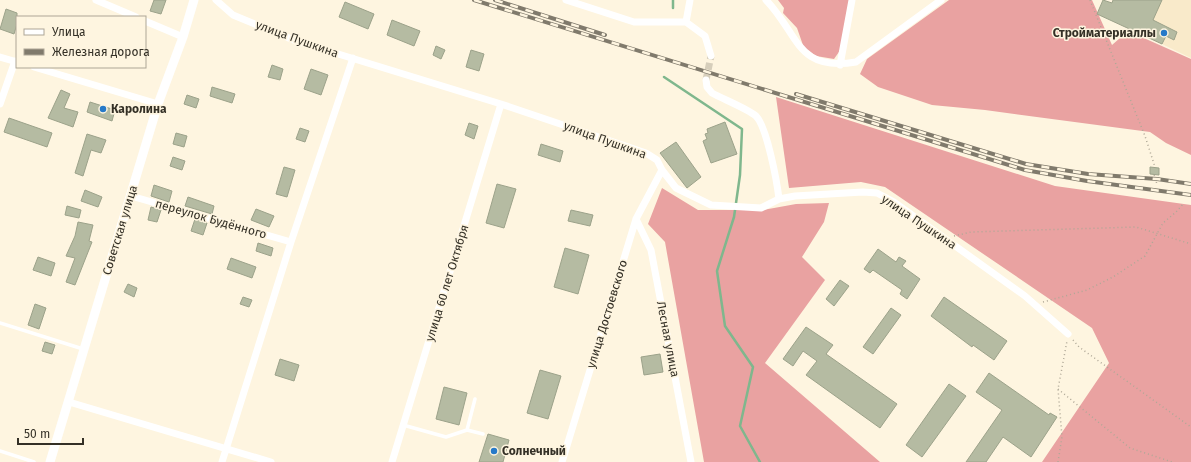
<svg xmlns="http://www.w3.org/2000/svg" width="1191" height="462" viewBox="0 0 1191 462" font-family="'Fira Sans',sans-serif">
  <rect width="100%" height="100%" fill="#fef5e0"/>
  <path fill="#f9eaca" d="M1122,0h69v58l-79,-38z"/>
  <path fill="#e9a2a1" d="M778,0h72l-9,49 -7,10 -18,-3 -12,-8 -7,-20 -14,-15 1,-5z
    M949,0h143l20,45 16,-14 63,28v96l-25,-12 -16,-11 -165,-22 -53,-5 -54,-18 -18,-13 7,-15z
    M776,97l279,89 136,19v257h-149l67,-99 -17,-35 -207,-141 -24,-5 -72,6z
    M662,188l36,22h65l33,-6 33,-1 -5,19 -22,35 23,23 -60,83 115,99h-176l-39,-220 -17,-18z"/>
  <g fill="none" stroke-linecap="round" stroke-linejoin="round">
    <path stroke="#7fb78d" stroke-width="2.5" d="M673,0v8
      M664,77l78,52 -2,46 -6,42 -17,54 8,55 28,41 -13,59 20,36"/>
  </g>
  <path fill="#b5bba2" stroke="#9ca28a" d="M154,0h12l-5,14 -11,-3z
    M1103,0l9,3 1,-3h49l-9,20 24,12 -3,8 -8,-4 -4,8 -65,-30z
    M345,2l29,12 -6,15 -29,-12z
    M6,9l11,4v11l-3,10 -14,-5z
    M392,20l28,11 -6,15 -27,-11z
    M436,46l9,4 -4,9 -8,-4z
    M471,50l13,4 -5,17 -13,-4z
    M272,65l11,4 -3,11 -12,-3z
    M311,69l17,6 -7,20 -17,-6z
    M212,87l23,7 -3,9 -22,-7z
    M61,90l9,4 -6,14 14,4 -5,15 -25,-9z
    M187,95l12,4 -3,9 -12,-4z
    M90,102l25,8 -3,11 -25,-9z
    M9,118l43,15 -5,14 -43,-15z
    M725,122l12,32 -26,9 -8,-22 4,-2 -2,-5 3,-1 -1,-4z
    M469,123l9,3 -4,13 -9,-4z
    M300,128l9,3 -4,11 -9,-3z
    M176,133l11,3 -3,11 -11,-3z
    M87,134l19,6 -5,13 -10,-3 -8,26 -8,-3z
    M676,142l25,35 -14,11 -27,-35z
    M541,144l22,7 -3,11 -22,-7z
    M173,157l12,4 -3,9 -12,-4z
    M284,167l11,3 -8,27 -11,-3z
    M1150,167l9,1v7l-9,-1z
    M497,184l19,5 -12,39 -18,-5z
    M154,185l18,6 -3,11 -18,-6z
    M85,190l17,7 -4,10 -17,-6z
    M188,197l26,9 -2,8 -27,-8z
    M67,206l14,4 -2,8 -14,-3z
    M151,207l10,3 -4,12 -9,-2z
    M256,209l18,7 -5,11 -18,-7z
    M571,210l22,5 -3,11 -22,-5z
    M195,219l12,4 -4,12 -12,-4z
    M78,222l15,3 -4,16 3,1 -17,43 -9,-3 9,-24 -9,-2 9,-20z
    M258,243l15,5 -2,8 -15,-5z
    M565,248l24,7 -11,39 -24,-7z
    M878,249l18,13 3,-5 7,4 -4,5 18,13 -13,20 -7,-5 2,-4 -29,-20 -3,3 -6,-4z
    M38,257l17,6 -4,13 -18,-6z
    M231,258l25,9 -4,11 -25,-9z
    M840,280l9,6 -15,20 -8,-7z
    M128,284l9,4 -3,9 -10,-5z
    M243,297l9,3 -3,7 -9,-3z
    M944,297l63,44 -13,19 -21,-15 -1,2 -41,-31z
    M35,304l11,4 -7,21 -11,-4z
    M891,308l10,7 -28,39 -10,-7z
    M806,327l27,18 -7,9 71,50 -17,24 -74,-53 11,-14 -14,-10 -10,15 -10,-7z
    M45,342l10,3 -3,9 -10,-3z
    M660,354l3,18 -19,3 -3,-18z
    M280,359l19,6 -5,16 -19,-6z
    M540,370l21,6 -13,43 -21,-6z
    M989,373l60,42 1,-2 7,4 -26,40 -28,-20 -17,25h-20l36,-52 -26,-18z
    M949,384l17,12 -44,61 -16,-12z
    M444,387l23,6 -8,32 -23,-6z
    M488,434l21,6 -6,22h-24z"/>
  <g fill="none" stroke-linecap="round" stroke-linejoin="round">
    <path stroke="#d6cebb" stroke-width="7" stroke-dasharray="7 3.5" stroke-linecap="butt" d="M706,80l5,-24"/>
    <path stroke="#afa897" stroke-width="1.5" stroke-dasharray="1 3" stroke-linecap="butt" d="M1090,0l55,136 10,31
      M1154,175l3,4 -1,6
      M954,236l17,-4 165,-5 55,17
      M1043,302l44,-12 26,-13 32,-21 18,-33 13,-11 7,-8
      M1073,340l6,7 112,80
      M1058,389l72,59 42,14
      M1058,462l4,-25 -4,-48 9,-48"/>
    <path stroke="#fff" stroke-width="3.5" d="M0,323l83,26
      M403,425l43,12 21,-7 8,-31
      M467,430l16,4
      M0,451l34,11"/>
    <path stroke="#fff" stroke-width="7" d="M96,0l40,17
      M216,0l17,15 63,26 205,63 145,49 11,7 5,10 14,18 35,17 50,3 18,-9 16,-3 68,-4 14,1 17,9 131,94 43,38
      M566,0l68,22h52l19,14 6,20
      M766,0c33,34 30,72 90,62l85,-62
      M145,21l38,16
      M686,22l4,-22
      M0,57l17,5
      M840,65l12,-65
      M34,67l124,37
      M706,80l1,7 5,6c11,6 36,16 44,23 11,11 21,66 23,83
      M0,104l15,-43
      M131,196l160,46
      M636,219l15,31 40,212
      M69,402l202,60
      M222,462l69,-220 62,-184
      M392,462l109,-358
      M562,462l74,-243 26,-49"/>
    <path stroke="#fff" stroke-width="9" d="M50,462l108,-358 25,-67 11,-37"/>
    <g stroke="#807a6c" stroke-width="4">
      <path id="rail" d="M474,0l551,170 62,11 104,14
        M495,0l110,35
        M796,94l230,70 62,10 69,5 34,5"/>
    </g>
    <use href="#rail" stroke="#fef5e0" stroke-width="2.5" stroke-dasharray="8" stroke-linecap="butt"/>
  </g>
  <g fill="#2679c8" stroke="#fef5e0" stroke-width="1.5">
    <circle cx="1164" cy="33" r="4"/>
    <circle cx="103" cy="109" r="4"/>
    <circle cx="494" cy="451" r="4"/>
  </g>
  <g text-anchor="middle" dominant-baseline="central" stroke-width="3" stroke-linejoin="round" paint-order="stroke">
    <g font-size="12" font-weight="bold" fill="#343026" stroke="#fef5e0" text-anchor="start">
      <text x="1156" y="33" text-anchor="end">Стройматериаллы</text>
      <text x="111" y="109">Каролина</text>
      <text x="502" y="451">Солнечный</text>
    </g>
    <g font-size="12" fill="#343026" stroke="#fef5e0">
      <text transform="translate(297 39) rotate(20)">улица Пушкина</text>
      <text transform="translate(605 140) rotate(20)">улица Пушкина</text>
      <text transform="translate(211 219) rotate(16)">переулок Будённого</text>
      <text transform="translate(919 222) rotate(34)">улица Пушкина</text>
      <text transform="translate(120 230) rotate(-73)">Советская улица</text>
      <text transform="translate(447 283) rotate(-73)">улица 60 лет Октября</text>
      <text transform="translate(607 314) rotate(-73)">улица Достоевского</text>
      <text transform="translate(668 339) rotate(79)">Лесная улица</text>
    </g>
  </g>
  <rect x="16" y="16" width="130" height="52" fill="#fef5e0" stroke="#ada696"/>
  <rect x="24" y="29" width="20" height="6" fill="#ffffff" stroke="#ada696"/>
  <text x="52" y="36" font-size="12" fill="#343026">Улица</text>
  <rect x="24" y="49" width="20" height="6" fill="#807a6c" stroke="#ada696"/>
  <text x="52" y="56" font-size="12" fill="#343026">Железная дорога</text>
  <path d="M18 438v6h65v-6" fill="none" stroke="#343026" stroke-width="2"/>
  <text x="24" y="438" font-size="12" fill="#343026" stroke="#fef5e0" stroke-width="3" paint-order="stroke">50 m</text>
</svg>
